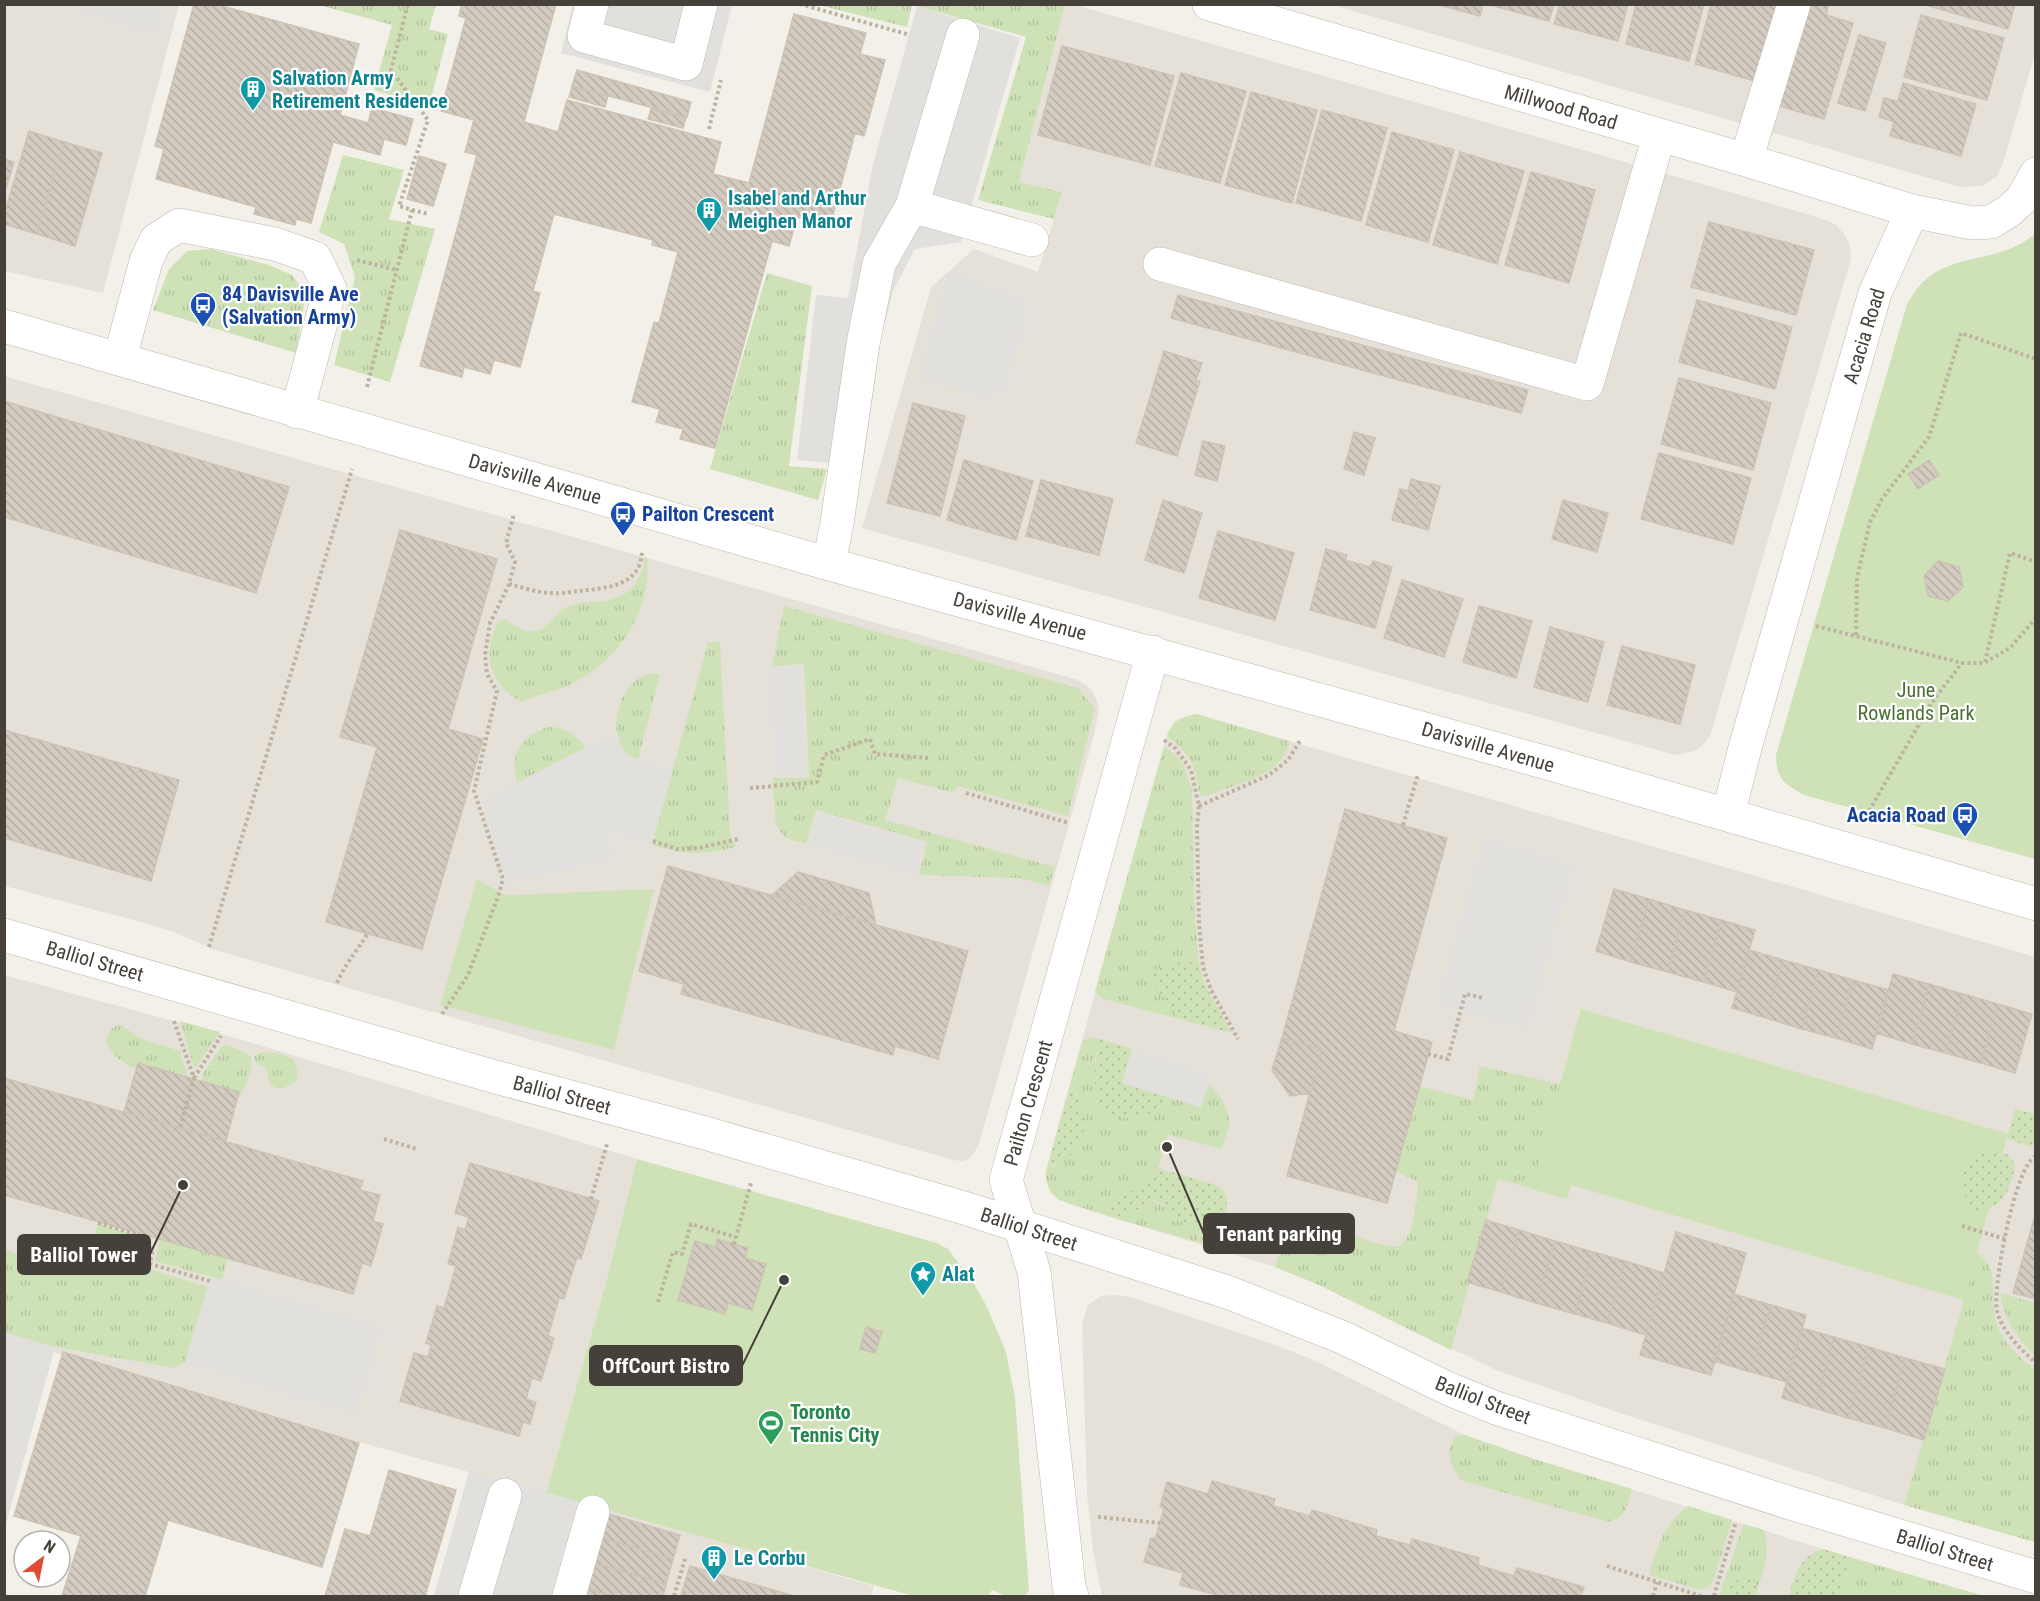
<svg xmlns="http://www.w3.org/2000/svg" width="2040" height="1601" viewBox="0 0 2040 1601" font-family="'Roboto Condensed',sans-serif">
  <defs>
    <pattern id="grass-tufts" width="24" height="20" patternUnits="userSpaceOnUse" patternTransform="scale(1.5)"><rect width="24" height="20" fill="#cfe2b7"/><path d="M3 7l-1-3M5 7V3M7 7l1-3M15 17l-1-3M17 17v-4M19 17l1-3" fill="none" stroke="#b3c39e"/></pattern>
    <pattern id="garden-dots" width="8" height="8" patternUnits="userSpaceOnUse" patternTransform="scale(1.5)"><rect width="8" height="8" fill="#cfe2b7"/><path d="M2 2h.1M6 6h.1" fill="none" stroke="#b3c39e" stroke-width="1.8" stroke-linecap="round"/></pattern>
    <pattern id="building-back-hatch" width="6" height="6" patternUnits="userSpaceOnUse" patternTransform="scale(1.5)"><rect width="6" height="6" fill="#d3cbc0"/><path d="M-1 5l2 2M0 0l6 6M5-1l2 2" fill="none" stroke="#b6afa6"/></pattern>
  </defs>
  <rect width="100%" height="100%" fill="#f3f0e9"/>
  <path fill="#e6e1d8" fill-rule="evenodd" d="M5,5h174l-76,288 -98,-22z
    M1065,5h10l745,213 15,6 9,10 6,11 1,14 -141,477 -7,9 -8,6 -20,4 -813,-227 69,-241 43,-38 64,23 24,-80 -43,-10z
    M1333,5h702v49l-32,109 -6,13 -15,10 -22,1z
    M4,376l1074,304 14,10 5,10 2,10 -5,25 -111,395 -5,17 -8,11 -7,3 -10,-1 -741,-211 -38,-17 -33,-10 -136,-36z
    M1196,714l839,243v585l-131,-37 -290,-94 -118,-41 -177,-85 -44,-18 -207,-63 -17,-10 -6,-21 122,-437 7,-14 10,-5zM1581,1009l427,125 -31,119 -122,15 -284,-83 -40,3z
    M4,975l225,61 408,123 -32,127 -59,207 -173,-47 -368,-108z
    M1112,1295l15,1 137,45 45,17 156,77 69,24 289,90 161,47h-882l-9,-46 -6,-57 -5,-170 6,-18 13,-9z
    M577,1501l297,85 -3,10h-320z"/>
  <path fill="url(#grass-tufts)" d="M319,5h117l-7,24 19,5 -19,72 -55,-16 18,-65z
    M818,5h94l-5,22z
    M913,5h152l-46,177 43,10 -8,27 -76,-19 48,-163z
    M343,155l61,15 -15,49 46,10 -45,153 -56,-17 21,-88 -11,-33 -25,-12z
    M210,249l59,16 23,10 14,19 -10,59 -143,-43 16,-41 18,-18z
    M767,273l45,13 -23,180 38,3 -9,31 -108,-31z
    M645,557l2,1c5,55 -29,103 -77,127 -15,7 -33,9 -48,17 -33,-17 -41,-49 -23,-81l6,-2c8,4 15,12 24,12 17,2 23,-14 34,-22 13,-8 27,-6 41,-8 27,-5 37,-19 41,-44z
    M784,606l294,82 17,21 -27,107 -111,-30 -3,7 -56,-15 -13,42 170,47 -6,19 -29,-8 -101,-3 8,-33 -111,-32 -10,34 -21,-6 -9,-13 -4,-47h37l-5,-115 -32,4z
    M708,642h12l10,191 6,14c-32,8 -53,9 -84,-3z
    M651,673l9,2 -22,85c-32,-11 -25,-59 -4,-78 5,-4 11,-7 17,-9z
    M1196,714l93,27c-4,34 -50,42 -77,53l-6,2 -6,-1c-6,-30 -7,-39 -33,-59 5,-15 14,-19 29,-22z
    M548,727c18,0 28,7 38,21l-69,35c-8,-28 3,-47 31,-56z
    M1164,746l13,10 8,11 7,24 3,127 4,45 -17,-1 -19,34 11,11 5,12 -68,-18 -9,-3 -7,-7z
    M1581,1009l427,125 -35,116c33,21 13,43 24,75 7,20 23,32 38,45v172l-131,-37 60,-205 -393,-115 -4,14 -69,-20 -47,171 -132,-65 -44,-18 12,-37c48,-20 71,18 113,16 16,-14 16,-45 18,-64l-22,-11 23,-85 54,14 7,-34 80,18z
    M180,1021l40,11 -24,35h-2z
    M119,1024l23,15 38,12 9,30 -58,-14 -14,-9 -12,-16 7,-14z
    M1091,1037l9,2 -5,19v22l69,24 4,-7 33,10 7,-22c13,8 22,25 21,41 -1,7 -5,16 -7,23l-54,-14 -10,33h-4l-3,10 -16,13 -10,2 -16,18 3,6 -53,-17c-12,-10 -16,-21 -11,-35l7,1 22,-70 -7,-11 13,-45z
    M223,1045c6,0 23,7 28,12 1,15 -3,27 -12,40l-39,-12 3,-12z
    M261,1052c21,1 40,3 36,28 -11,7 -16,13 -27,4l-4,-16c-6,-2 -10,-4 -12,-11z
    M1152,1201c18,7 31,20 49,29l-4,12 -76,-22c11,-5 22,-17 31,-19z
    M98,1224l38,11 -4,14 16,5 -3,14 63,19 -23,75 -11,6 -119,-21 -50,-14 -1,-84 66,19 8,-26 14,4z
    M160,1239l68,19 -6,22 -67,-19z
    M2000,1293l35,10v54c-18,-19 -31,-38 -35,-64z
    M1465,1435l69,24 98,30c-4,15 -6,29 -24,33l-148,-42c-10,-16 -15,-26 -5,-43z
    M1688,1506l44,14 -18,59 -5,7 -8,4 -52,-15c7,-26 16,-53 39,-69z
    M1744,1524l20,6c6,23 1,36 -6,58l-7,-10 -19,5 -6,13h-6l3,-12z
    M1852,1558l132,38h-145z"/>
  <path fill="#cfe2b7" d="M2035,234v625l-231,-64c-20,-11 -28,-16 -28,-40l131,-451c5,-7 10,-17 17,-23 21,-19 48,-21 74,-28 13,-4 26,-10 37,-19z
    M477,879l28,16 149,-6 -40,161 -174,-45z
    M1581,1009l427,125 -43,166 -394,-115 -4,14 -36,-10z
    M637,1159l300,84 11,6 25,33 14,25 19,45 9,46 14,193 -5,5h-18l-14,-6 -4,6h-75l-367,-103 59,-207z"/>
  <path fill="url(#garden-dots)" d="M1182,962l17,1c5,26 20,47 33,70l-53,-14c-7,-19 -26,-27 -28,-44l4,-5 12,-5z
    M1100,1039l32,10 -10,34 46,14c-11,23 -59,31 -70,2 -6,-19 -3,-41 2,-60z
    M1070,1085c6,10 12,20 14,32 3,20 -14,51 -36,48z
    M2015,1109l20,5v31l-6,1 -22,-7z
    M1985,1148l10,5 12,1 8,10c-2,23 -14,47 -40,47 -21,-21 -15,-49 10,-63z
    M1154,1167l62,18c4,3 8,5 10,10 4,12 -6,41 -10,53l-19,-6 3,-12c-7,-4 -15,-6 -22,-10 -10,-5 -18,-26 -32,-17 -9,6 -14,12 -25,17l-9,-3 -3,-6c8,-25 35,-13 45,-44z
    M1823,1549l29,9 -13,38h-50c5,-20 12,-41 34,-47z
    M1745,1577l6,1 7,10 -2,8h-30l6,-13z"/>
  <path fill="#e2e0dd" d="M61,5h104l-10,30z
    M573,5h159l-22,87 -149,-39z
    M917,6l103,32 -59,204 -46,7 -22,42 -13,52 -17,123 -66,-6 19,-165 32,3 24,-130z
    M952,272l74,29v19l-22,75 -11,-1 -1,5 -73,-20 25,-96z
    M801,666l4,107 -30,1 -4,-107z
    M617,732l5,18 7,7 44,13 -21,74 -32,-11 -12,2 7,23 -108,25 -24,-83z
    M817,813l107,30 -9,32 -106,-30z
    M1483,839l90,25 -45,165 -91,-24z
    M1132,1049l79,25 -10,33 -79,-24z
    M211,1277l172,50 -27,88 -171,-53z
    M5,1333l50,14 -50,181 -1,-195z
    M469,1471l108,30 -26,95h-117z"/>
  <path fill="url(#building-back-hatch)" stroke="#cdc3b4" stroke-width="1.5" d="M194,4h21l144,40 -19,71 28,8 4,-15 41,11 -7,26 -22,-6 -4,16 -47,-13 -22,81 -15,-4 -1,6 -41,-11 2,-7 -100,-28 8,-30 -9,-3z
    M462,4h94l-32,118 34,10 9,-32 154,42 -8,32 36,9 45,-169 72,19 -6,21 25,6 -21,76 -9,-3 -25,93 -33,-9 -8,29 -17,-5 -57,207 -35,-9 3,-10 -27,-7 4,-13 -28,-7 22,-80 5,1 19,-71 -26,-7 1,-5 -99,-26 -21,77 7,2 -20,74 -26,-7 -4,14 -26,-7 -2,10 -42,-11 57,-211 -12,-3 9,-32 -33,-9 25,-93 -7,-2z
    M1436,4h47l-3,12z
    M1487,4h67l-5,17z
    M1560,4h68l-10,37 -64,-17z
    M1636,4h68l-15,57 -63,-17z
    M1711,4h68l-21,78 -63,-18z
    M1805,4h24l-3,11 27,8 -29,96 -52,-15z
    M1922,4h93l-7,25z
    M1921,15l83,23 -17,62 -83,-23z
    M1859,35l27,8 -21,68 -27,-8z
    M1062,46l112,30 -24,89 -112,-30z
    M577,70l114,32 -4,15 -115,-31z
    M1181,73l65,18 -26,92 -65,-17z
    M1903,83l73,21 -15,52 -71,-20 4,-14 -15,-5 5,-19 14,3z
    M572,87l36,9 -3,11 -36,-10z
    M1251,92l66,18 -25,93 -67,-18z
    M651,109l35,9 -3,10 -35,-9z
    M1322,110l65,18 -26,93 -65,-18z
    M29,131l35,11 -27,92 -33,-10v-9z
    M1392,132l62,18 -26,92 -62,-17z
    M64,142l38,11 -27,93 -38,-12z
    M1460,152l64,19 -27,93 -64,-19z
    M419,156l27,8 -13,42 -26,-7z
    M4,159l10,3 -10,33z
    M1531,172l64,18 -26,93 -64,-18z
    M1709,222l105,28 -18,65 -105,-28z
    M1178,295l350,95 -7,23 -350,-95z
    M1697,300l95,27 -17,62 -96,-27z
    M1164,351l38,12 -6,17 4,1 -23,75 -41,-13z
    M1679,378l92,25 -18,67 -92,-26z
    M4,401l285,86 -33,106 -252,-76z
    M913,403l52,13 -25,100 -53,-13z
    M1354,432l21,6 -11,37 -20,-6z
    M1203,441l22,5 -8,35 -22,-6z
    M1659,453l92,25 -18,66 -92,-25z
    M964,460l69,21 -17,59 -69,-20z
    M1929,460l10,15 -21,14 -10,-15z
    M1411,479l12,3 -12,43 -19,-5 8,-31 8,2z
    M1041,480l72,19 -14,56 -73,-19z
    M1423,482l17,4 -12,44 -17,-5z
    M1163,500l39,13 -18,60 -39,-13z
    M1563,500l45,13 -11,39 -45,-13z
    M400,530l97,29 -49,170 35,10 -61,210 -96,-27 51,-175 -37,-10z
    M1218,531l76,22 -19,67 -76,-22z
    M1326,549l21,6 -2,5 25,7 3,-6 19,6 -17,61 -65,-18z
    M1938,561l21,6 4,20 -15,14 -20,-5 -4,-20z
    M1402,580l61,19 -19,58 -60,-19z
    M1479,606l53,15 -16,57 -53,-16z
    M1550,627l54,15 -16,60 -54,-15z
    M1622,646l73,19 -15,59 -73,-19z
    M4,730l175,50 -28,101 -147,-43z
    M1345,809l102,29 -53,193 38,11 -45,161 -100,-27 35,-127 -40,-11z
    M668,866l300,85 -30,108 -43,-13 -2,9 -212,-61 3,-10 -45,-13z
    M798,872l71,21 7,32 -105,-29z
    M1614,889l35,10 -18,63 -35,-11z
    M1649,899l36,11 -17,62 -37,-10z
    M1685,910l36,10 -17,62 -36,-10z
    M1721,920l34,10 -18,62 -33,-10z
    M1749,950l34,10 -17,58 -34,-10z
    M1783,960l36,10 -17,59 -36,-11z
    M1819,970l34,10 -17,58 -34,-9z
    M1893,974l36,10 -17,60 -36,-11z
    M1853,980l36,10 -17,59 -36,-11z
    M1929,984l34,10 -18,59 -33,-9z
    M1963,994l35,10 -17,59 -36,-10z
    M1998,1004l34,10 -17,59 -34,-10z
    M1282,1038l40,11 -12,44 -20,3 -18,-26z
    M138,1063l101,29 -13,49 -102,-29z
    M4,1078l359,103 -3,9 20,5 -7,26 10,3 -12,42 -9,-3 -9,31 -349,-99z
    M470,1163l129,38 -18,58 -4,-2 -13,42 -5,-1 -11,38 6,2 -13,43 -9,-3 -6,21 10,3 -6,22 -7,-2 -4,14 -119,-35 14,-48 14,4 3,-12 -5,-2 11,-37 7,2 12,-42 -8,-2 10,-37 7,3 4,-13 -14,-4z
    M2036,1212v87l-23,-6z
    M1486,1220l33,10 -18,62 -34,-10z
    M1519,1230l36,11 -19,62 -35,-11z
    M1676,1232l70,21 -35,122 -71,-20z
    M717,1239l31,9 -3,10 21,6 -14,46 -24,-7 -3,11 -47,-14 17,-59 21,6z
    M1555,1241l38,11 -18,62 -39,-11z
    M1593,1252l32,9 -18,62 -32,-9z
    M1625,1261l39,12 -18,62 -39,-12z
    M1734,1294l37,11 -20,67 -37,-11z
    M1771,1305l35,10 -19,67 -36,-10z
    M866,1327l16,5 -7,21 -15,-4z
    M1802,1328l32,9 -20,71 -32,-10z
    M1834,1337l35,10 -21,71 -34,-10z
    M1869,1347l36,11 -20,70 -37,-10z
    M63,1352l296,91 -37,124 -154,-47 -23,76h-83l19,-60 -67,-20z
    M1905,1358l40,11 -21,71 -39,-12z
    M389,1470l67,20 -31,106h-100l20,-67 25,7z
    M1212,1481l63,18 -2,7 37,10 2,-6 65,20 -1,6 34,9 2,-6 67,19 -1,7 36,11 3,-8 67,19 -3,9h-360l-41,-11 3,-12 -39,-11 7,-24 4,1 5,-16 4,-15 -4,-1 7,-25 41,12z
    M609,1514l71,21 -7,24 -71,-21z
    M602,1538l71,21 -7,25 -71,-21z
    M595,1563l71,21 -3,12h-50l-25,-7z
    M690,1566l104,30h-113z
    M588,1589l25,7h-28z"/>
  <g fill="none" stroke-linecap="round" stroke-linejoin="round">
    <g stroke="#bdb7ad" stroke-width="34">
      <path id="minor" d="M592,4l-8,32 102,28 15,-60
        M1209,4l537,156 166,51 60,12 19,-1 18,-11 13,-12 14,-25
        M1746,160l48,-156
        M912,206l120,34
        M1160,264l427,120 72,-248
        M4,326l825,238 722,200 485,140
        M120,358l26,-97 10,-21 23,-15 96,19 40,14 15,31 -33,123
        M829,564l8,-41 26,-179 16,-80 33,-58 51,-171
        M1728,815l17,-67 130,-455 37,-82
        M4,935l488,141 213,57 256,74 269,86 114,45 105,51 47,19 294,95 246,74
        M475,1596l30,-101
        M569,1596l24,-84
        M1072,1596l-3,-9 -35,-315 -28,-92 147,-528"/>
    </g>
    <path stroke="#bdb3a0" stroke-width="4" stroke-dasharray="3 3" stroke-linecap="butt" d="M800,4l110,31
      M709,129l12,-49
      M412,210l17,4
      M357,260l39,10
      M367,387l45,-177 -13,-4 29,-86 -37,-50 17,-66
      M509,584c13,3 28,9 42,9 9,1 19,-1 28,-2 28,-3 63,-5 63,-41
      M1816,626l146,37h22l26,-15 26,-30
      M1856,635l1,-57 13,-56 12,-23 47,-62 32,-104 75,26
      M1985,662l25,-109 26,9
      M1164,740l11,8 16,22 8,36 -2,20 2,99 4,42 8,23 27,49
      M750,788l67,-6 7,-27 46,-16 5,15 54,4
      M966,793l103,30
      M1199,806l70,-31 19,-15 13,-21
      M1866,816l66,-114 30,-39
      M1403,825l15,-51
      M653,841l24,8 22,-1 39,-9
      M209,947l143,-478
      M337,983c8,-19 20,-32 31,-50
      M442,1014l26,-39 30,-78 5,-18 -29,-88 23,-100 -10,-17 -2,-19 5,-32 19,-39 6,-22 -9,-19 8,-29
      M174,1021l20,57 -14,50
      M1428,1054l20,5 17,-65 19,4
      M194,1078l27,-42
      M384,1139l33,10
      M2036,1156c-21,8 -44,133 -39,155 5,20 24,39 39,52
      M591,1199l16,-55
      M98,1223l41,12 -2,10 16,4 -3,15 60,17
      M1962,1226l43,13
      M734,1244l17,-61
      M658,1302l15,-50 9,2 9,-30 45,13
      M1098,1517l62,6
      M1607,1566l94,30
      M674,1596l11,-37
      M1653,1596l4,-14
      M1714,1596l22,-75"/>
    <use href="#minor" stroke="#fff" stroke-width="33"/>
  </g>
  <defs>
    <g id="building-pin" transform="scale(1.35)"><path d="M0 17L-7.5 6A9.5 9.5 0 1 1 7.5 6Z" fill="#0f9aa8" stroke="#fff"/><path d="M-4-6H4V6H1V3H-1V6H-4ZM-2.5-4.3h1.7v1.8h-1.7ZM.8-4.3h1.7v1.8H.8ZM-2.5-1h1.7V.8h-1.7ZM.8-1h1.7V.8H.8Z" fill="#fff"/></g>
    <g id="bus-pin" transform="scale(1.35)"><path d="M0 17L-7.5 6A9.5 9.5 0 1 1 7.5 6Z" fill="#1a4fb4" stroke="#fff"/><path d="M-5-6H5V4H4V6H2V4H-2V6H-4V4H-5ZM-3.5-4V0h7V-4ZM-3.5 1.2v1.5H-2V1.2ZM2 1.2v1.5H3.5V1.2Z" fill="#fff"/></g>
    <g id="sight-pin" transform="scale(1.35)"><path d="M0 17L-7.5 6A9.5 9.5 0 1 1 7.5 6Z" fill="#0f9aa8" stroke="#fff"/><path d="M0-6L1.8-2.2L6-1.7L2.9 1.2L3.7 5.4L0 3.3L-3.7 5.4L-2.9 1.2L-6-1.7L-1.8-2.2Z" fill="#fff"/></g>
    <g id="stadium-pin" transform="scale(1.35)"><path d="M0 17L-7.5 6A9.5 9.5 0 1 1 7.5 6Z" fill="#2e9e5b" stroke="#fff"/><path d="M0-5a6.5 5 0 1 0 0 10a6.5 5 0 1 0 0-10ZM-3.5-1.8h7v3.6h-7Z" fill="#fff"/></g>
  </defs>
  <g fill-rule="evenodd">
    <use href="#building-pin" x="253" y="89"/>
    <use href="#building-pin" x="709" y="210"/>
    <use href="#bus-pin" x="203" y="305"/>
    <use href="#bus-pin" x="623" y="514"/>
    <use href="#bus-pin" x="1965" y="815"/>
    <use href="#sight-pin" x="923" y="1274"/>
    <use href="#stadium-pin" x="771" y="1423"/>
    <use href="#building-pin" x="714" y="1558"/>
  </g>
  <g text-anchor="middle" dominant-baseline="central" stroke-width="4.5" stroke-linejoin="round" paint-order="stroke">
    <g font-size="20" font-weight="bold" fill="#0d838f" stroke="#fff" text-anchor="start">
      <text x="272" y="78">Salvation Army<tspan x="272" dy="23">Retirement Residence</tspan></text>
      <text x="728" y="198">Isabel and Arthur<tspan x="728" dy="23">Meighen Manor</tspan></text>
      <text x="942" y="1274">Alat</text>
      <text x="734" y="1558">Le Corbu</text>
    </g>
    <g font-size="20" fill="#454039" stroke="#fff">
      <text transform="translate(1561 107) rotate(16)">Millwood Road</text>
      <text transform="translate(1864 336) rotate(-73)">Acacia Road</text>
      <text transform="translate(535 479) rotate(16)">Davisville Avenue</text>
      <text transform="translate(1020 616) rotate(15)">Davisville Avenue</text>
      <text transform="translate(1488 747) rotate(16)">Davisville Avenue</text>
      <text transform="translate(95 961) rotate(16)">Balliol Street</text>
      <text transform="translate(562 1095) rotate(15)">Balliol Street</text>
      <text transform="translate(1028 1103) rotate(-74)">Pailton Crescent</text>
      <text transform="translate(1029 1229) rotate(18)">Balliol Street</text>
      <text transform="translate(1483 1400) rotate(21)">Balliol Street</text>
      <text transform="translate(1945 1550) rotate(17)">Balliol Street</text>
    </g>
    <g font-size="20" font-weight="bold" fill="#164399" stroke="#fff" text-anchor="start">
      <text x="222" y="294">84 Davisville Ave<tspan x="222" dy="23">(Salvation Army)</tspan></text>
      <text x="642" y="514">Pailton Crescent</text>
      <text x="1946" y="815" text-anchor="end">Acacia Road</text>
    </g>
    <g font-size="20" fill="#4b7033" stroke="#fff">
      <text x="1916" y="690">June<tspan x="1916" dy="23">Rowlands Park</tspan></text>
    </g>
    <g font-size="20" font-weight="bold" fill="#27864d" stroke="#fff" text-anchor="start">
      <text x="790" y="1412">Toronto<tspan x="790" dy="23">Tennis City</tspan></text>
    </g>
  </g>
  <path fill="none" stroke="#454039" stroke-width="2" d="M1167 1147L1204 1234M183 1185L150 1254M784 1280L742 1366"/>
  <g fill="#454039" stroke="#fff" stroke-width="2">
    <circle cx="1167" cy="1147" r="6"/>
    <circle cx="183" cy="1185" r="6"/>
    <circle cx="784" cy="1280" r="6"/>
  </g>
  <g fill="#454039" stroke="#454039" stroke-width="2">
    <rect x="1204" y="1214" width="150" height="39" rx="6"/>
    <rect x="18" y="1235" width="132" height="39" rx="6"/>
    <rect x="590" y="1346" width="152" height="39" rx="6"/>
  </g>
  <g font-size="21" text-anchor="middle" font-weight="bold" fill="#fff">
    <text x="1279" y="1241">Tenant parking</text>
    <text x="84" y="1262">Balliol Tower</text>
    <text x="666" y="1373">OffCourt Bistro</text>
  </g>
  <rect width="2040" height="1601" fill="none" stroke="#454039" stroke-width="12"/>
  <g transform="translate(42 1559) rotate(32)"><circle r="28" fill="#ffffff" stroke="#b5b3b0" stroke-width="1.5"/>
  <path d="M0-4.5L10 22L0 15L-10 22Z" fill="#df4c34"/>
  <text y="-9" font-size="16" font-weight="bold" text-anchor="middle" fill="#454039">N</text>
  </g>
</svg>
